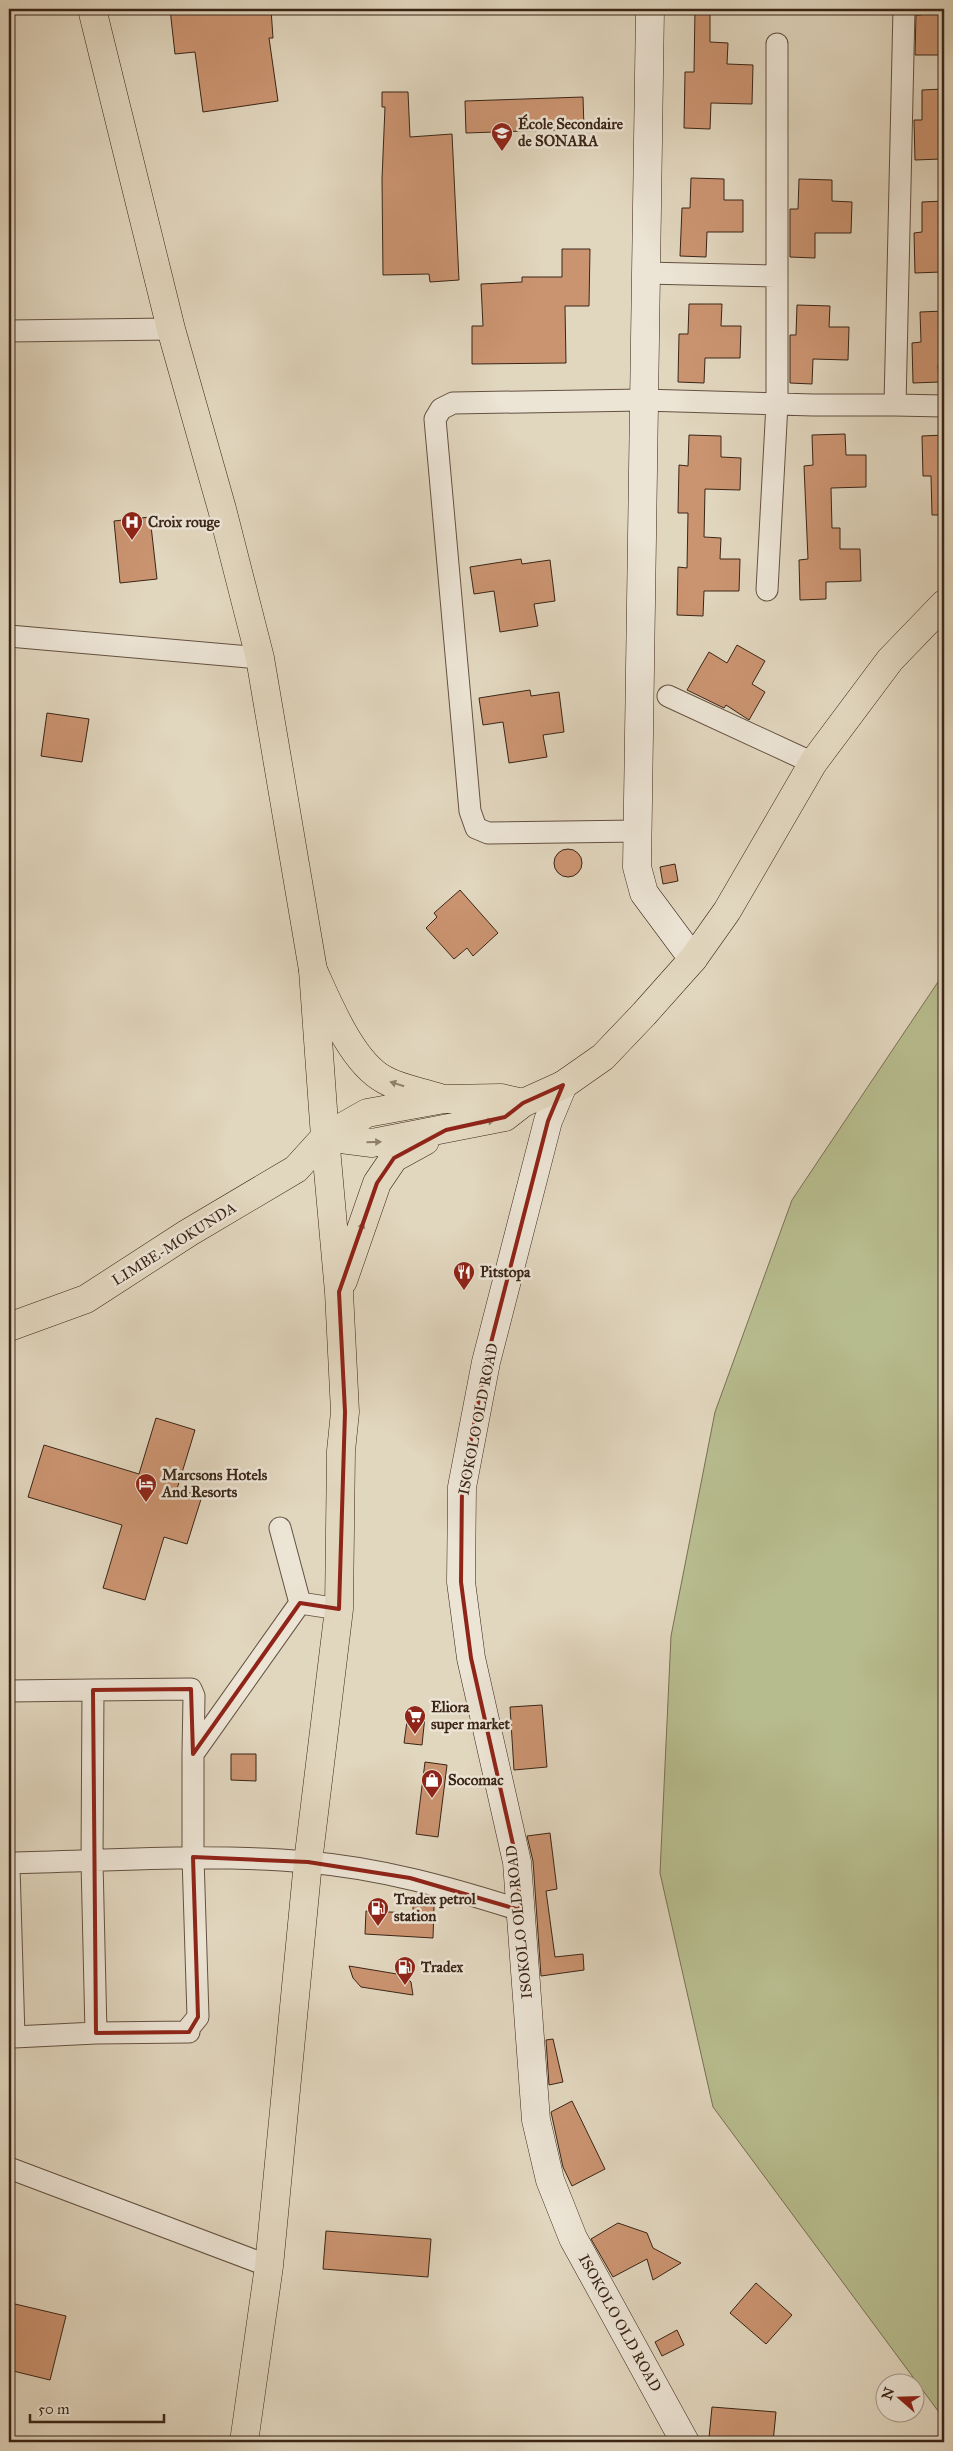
<svg xmlns="http://www.w3.org/2000/svg" width="953" height="2451" viewBox="0 0 953 2451" font-family="'IM FELL Great Primer',serif">
  <rect width="100%" height="100%" fill="#e1d6be"/>
  <filter id="stains"><feTurbulence type="fractalNoise" baseFrequency=".004" numOctaves="4"/><feColorMatrix values="0 0 0 0 .2 0 0 0 0 .09 0 0 0 0 .02 0 0 0 .5 -.17"/></filter>
  <radialGradient id="worn" r=".72"><stop offset=".6" stop-color="#630" stop-opacity="0"/><stop offset="1" stop-color="#630" stop-opacity=".3"/></radialGradient>
  <path fill="#b7bc8e" stroke="#787052" d="M944,973v1446l-231,-312 -53,-234 11,-237 44,-224 77,-212z"/>
  <path fill="#cb9471" stroke="#3a2516" d="M170,9h101l2,29h-4l9,63 -75,11 -8,-60 -20,2z
    M695,9h15v33l18,1 -1,21 26,1 -1,39 -41,-1 -1,26 -26,-1 1,-56h9z
    M921,9h23v28h-5l1,18h-25l1,-40h5z
    M944,89v53h-4l1,17 -26,1 -1,-40h8v-30z
    M382,92h26l2,45 42,-3 7,146 -29,2 -1,-8 -46,1 -1,-96 3,-72h-3z
    M583,97l1,32 -118,4 -1,-32z
    M691,178l33,1v21h19v32h-36l-1,25 -26,-1 2,-48h8z
    M799,179l33,1v21l20,1 -1,31h-36v25l-25,-1v-48h8z
    M944,201v54h-4l1,17 -26,1 -1,-40 8,-1v-30z
    M562,249h28l-1,57h-24l1,57 -94,1v-38h11l-2,-42 41,-2v-5h40z
    M689,304h33l-1,22h20l-1,32h-35l-1,25 -26,-1 1,-48h9z
    M797,305l33,1 -1,21h20l-1,33 -35,-1 -1,25 -22,-1v-48h6z
    M944,311v54h-6l1,17 -26,1 -1,-40 9,-1 -1,-30z
    M845,434l1,21h20v32l-35,1 1,40h8v21h20l1,32 -35,1v17l-26,1 -1,-40 9,-1 -4,-93 9,-1 -1,-30z
    M689,435l32,1v21l20,1 -1,32 -35,-1 -1,48 17,1 -1,21h20l-1,32h-35l-1,25 -26,-1 1,-48 9,1 1,-55h-10l1,-48 9,1z
    M944,435v80h-12l-1,-39h-8l-1,-40z
    M150,517l7,62 -37,4 -6,-62z
    M521,559l1,5 28,-4 5,41 -21,3 4,22 -38,6 -6,-41 -20,3 -4,-27z
    M737,645l28,16 -13,23 13,8 -16,28 -23,-15 -2,3 -37,-18 22,-38 18,11z
    M530,690l1,6 28,-4 5,40 -21,3 4,22 -38,6 -6,-41 -20,3 -4,-27z
    M47,713l42,6 -7,43 -41,-6z
    M554 863a14 14 0 1 1 28 0a14 14 0 1 1-28 0Z
    M675,864l3,17 -15,3 -3,-17z
    M460,890l38,43 -25,23 -6,-8 -13,11 -28,-31 11,-11 -3,-4z
    M156,1418l39,12 -18,59 25,7 -15,48 -23,-7 -19,63 -42,-12 19,-63 -94,-28 16,-52 95,29z
    M542,1705l5,62 -33,3 -4,-63z
    M408,1714l17,2 -3,29 -18,-2z
    M231,1754h25v27l-25,-1z
    M425,1762l22,3 -9,72 -22,-3z
    M550,1833l7,56 -11,2 9,66 28,-3 1,16 -43,6 -8,-115 -6,-25z
    M413,1906h21l-1,32 -68,-4 1,-23 47,2z
    M349,1966l54,9 8,7 2,13 -52,-8 -8,-9z
    M553,2039l10,43 -14,3 -3,-45z
    M572,2101l33,68 -33,17 -9,-19 -12,-55z
    M618,2223l29,10 6,15 28,15 -28,17 -6,-21 -34,18 -22,-38z
    M326,2231l105,8 -3,38 -105,-8z
    M756,2283l36,32 -26,29 -36,-31z
    M15,2304l51,12 -16,64 -41,-10v-42z
    M677,2330l7,15 -22,11 -7,-14z
    M712,2407l64,5 -3,30 -64,-4z"/>
  <g fill="none" stroke-linecap="round" stroke-linejoin="round">
    <g stroke="#645140" stroke-width="23">
      <path id="street" d="M904,9l-9,396 49,1
        M645,273l131,3
        M9,331l162,-2
        M767,590l10,-186v-360
        M9,636l251,22
        M668,696l145,67
        M637,831l-149,2 -12,-5 -6,-17 -35,-392 6,-10 12,-6 190,-3 170,5h82
        M280,1528l20,75 39,6
        M93,1690l98,-1 3,7 -1,58
        M9,1691l84,-1 -1,172 4,171 93,-1v-4l9,-11 -5,-160v-103l107,-151
        M9,1863c99,-2 199,-10 298,-1 73,6 144,26 213,48
        M9,1867l5,170h-5
        M14,2037l82,-4
        M9,2168l260,98"/>
    </g>
    <g stroke="#3a2516" stroke-width="29">
      <path id="secondary" d="M650,9l-13,858 7,26 49,66
        M563,1085l-15,36 -62,241 -24,125 -1,95 10,76 46,204 19,258 14,60 23,58 112,204"/>
    </g>
    <g stroke="#3a2516" stroke-width="29">
      <path id="primary" d="M9,1327l77,-28 102,-66 108,-64 29,-32 -12,-167 -53,-312 -38,-149 -51,-180 -79,-320"/>
    </g>
    <g stroke="#3a2516" stroke-width="29">
      <path id="highway" d="M313,970c15,33 39,93 72,110 16,9 38,12 55,18
        M325,1137l47,6 133,-26 18,-14 40,-18 40,-28 41,-43 49,-55 34,-48 86,-148 77,-103 54,-56
        M325,1137l42,-24 77,-14 57,-1 22,5
        M343,1281l34,-98 17,-25 31,-17
        M244,2442l25,-176 39,-404 31,-253 2,-158 4,-39 -6,-120 -14,-155"/>
    </g>
    <use href="#street" stroke="#ece4d5" stroke-width="21"/>
    <use href="#secondary" stroke="#ece4d5" stroke-width="28"/>
    <use href="#primary" stroke="#e1d6be" stroke-width="28"/>
    <use href="#highway" stroke="#e1d6be" stroke-width="28"/>
  </g>
  <defs><path id="oneway-solid" d="M-6-.8H1V-3.2L6.5 0L1 3.2V.8H-6Z" transform="scale(1.25)"/></defs>
  <g fill="#8e7e6a">
    <use href="#oneway-solid" transform="translate(397 1084) rotate(-162)"/>
    <use href="#oneway-solid" transform="translate(487 1122) rotate(-14)"/>
    <use href="#oneway-solid" transform="translate(374 1142) rotate(-2)"/>
    <use href="#oneway-solid" transform="translate(361 1229) rotate(-71)"/>
  </g>
  <path fill="none" stroke="#8f2418" stroke-width="4" stroke-linejoin="round" d="M563,1085l-15,36 -62,241 -24,125 -1,95 10,76 46,204 3,48 -110,-32 -102,-16 -115,-5 5,160 -9,15 -93,1 -3,-343 98,-1 2,65 107,-151 39,6 6,-197 -6,-120 38,-109 17,-25 52,-28 59,-13 18,-14z"/>
  <defs>
    <g id="school-pin" transform="scale(1.125)"><path d="M0 17L-7.5 6A9.5 9.5 0 1 1 7.5 6Z" fill="#8f2418" stroke="#ece4d5"/><path d="M0-5L7-2L0 1L-7-2ZM-4 1L0 2.5L4 1V4Q0 6-4 4Z" fill="#fff"/></g>
    <g id="hospital-pin" transform="scale(1.125)"><path d="M0 17L-7.5 6A9.5 9.5 0 1 1 7.5 6Z" fill="#8f2418" stroke="#ece4d5"/><path d="M-5-5h3v3.5h4V-5h3V5h-3V1.5h-4V5h-3Z" fill="#fff"/></g>
    <g id="restaurant-pin" transform="scale(1.125)"><path d="M0 17L-7.5 6A9.5 9.5 0 1 1 7.5 6Z" fill="#8f2418" stroke="#ece4d5"/><path d="M-5-6h1v4h1v-4h1v4h1v-4h1v5L-1.5 .5V6h-2V.5L-5-1ZM5-6V6H3V1.5H1.5Q1.5-4 5-6Z" fill="#fff"/></g>
    <g id="hotel-pin" transform="scale(1.125)"><path d="M0 17L-7.5 6A9.5 9.5 0 1 1 7.5 6Z" fill="#8f2418" stroke="#ece4d5"/><path d="M-6-4.5h1.5V1H6V5H4.5V3h-9V5H-6ZM-4 0a1.8 1.8 0 1 1 3.6 0ZM.5 0V-2.5h3Q6-2.5 6 0Z" fill="#fff"/></g>
    <g id="supermarket-pin" transform="scale(1.125)"><path d="M0 17L-7.5 6A9.5 9.5 0 1 1 7.5 6Z" fill="#8f2418" stroke="#ece4d5"/><path d="M-6-5.5h2.5l.6 2H6L4.5 2H-2.5L-4.4-4H-6ZM-1.5 3.2a1.3 1.3 0 1 0 .1 0ZM3 3.2a1.3 1.3 0 1 0 .1 0Z" fill="#fff"/></g>
    <g id="shop-pin" transform="scale(1.125)"><path d="M0 17L-7.5 6A9.5 9.5 0 1 1 7.5 6Z" fill="#8f2418" stroke="#ece4d5"/><path d="M-5-2.5h2.3a2.7 3.5 0 0 1 5.4 0H5L5.5 6h-11ZM-1.5-2.5h3a1.5 2.3 0 0 0-3 0Z" fill="#fff"/></g>
    <g id="fuel-pin" transform="scale(1.125)"><path d="M0 17L-7.5 6A9.5 9.5 0 1 1 7.5 6Z" fill="#8f2418" stroke="#ece4d5"/><path d="M-5.5-6h7V0h2V4h1.3V-2.5L3-4.5l.8-.8L6-3V5H2.5V1h-1V6h-7ZM-4.2-4.7v3.2H.2V-4.7Z" fill="#fff"/></g>
  </defs>
  <g fill-rule="evenodd">
    <use href="#school-pin" x="502" y="133"/>
    <use href="#hospital-pin" x="132" y="522"/>
    <use href="#restaurant-pin" x="464" y="1272"/>
    <use href="#hotel-pin" x="146" y="1484"/>
    <use href="#supermarket-pin" x="415" y="1716"/>
    <use href="#shop-pin" x="432" y="1780"/>
    <use href="#fuel-pin" x="378" y="1908"/>
    <use href="#fuel-pin" x="405" y="1967"/>
  </g>
  <g text-anchor="middle" dominant-baseline="central" stroke-width="5" stroke-linejoin="round" paint-order="stroke">
    <g font-size="15" font-weight="bold" fill="#3a2516" stroke="#ece4d5" text-anchor="start">
      <text x="518" y="124">École Secondaire<tspan x="518" dy="17">de SONARA</tspan></text>
      <text x="148" y="522">Croix rouge</text>
      <text x="480" y="1272">Pitstopa</text>
      <text x="162" y="1475">Marcsons Hotels<tspan x="162" dy="17">And Resorts</tspan></text>
      <text x="431" y="1707">Eliora<tspan x="431" dy="17">super market</tspan></text>
      <text x="448" y="1780">Socomac</text>
      <text x="394" y="1899">Tradex petrol<tspan x="394" dy="17">station</tspan></text>
      <text x="421" y="1967">Tradex</text>
    </g>
    <g font-size="15" fill="#3a2516" stroke="#ece4d5">
      <text transform="translate(174 1244) rotate(-32)">LIMBE-MOKUNDA</text>
      <text transform="translate(478 1419) rotate(-79)">ISOKOLO OLD ROAD</text>
      <text transform="translate(519 1922) rotate(-96)">ISOKOLO OLD ROAD</text>
      <text transform="translate(620 2323) rotate(61)">ISOKOLO OLD ROAD</text>
    </g>
  </g>
  <rect width="953" height="2451" fill="none" stroke="#e1d6be" stroke-width="30"/>
  <rect x="10" y="10" width="933" height="2431" fill="none" stroke="#3a2516" stroke-width="2.5"/>
  <rect x="15" y="15" width="923" height="2421" fill="none" stroke="#3a2516"/>
  <g transform="translate(900 2398) rotate(290)"><circle r="24" fill="#ece4d5" stroke="#a59889"/>
  <path d="M0-4L9 19L0 12L-9 19Z" fill="#8f2418"/>
  <text y="-8" font-size="14" font-weight="bold" text-anchor="middle" fill="#3a2516">N</text>
  </g>
  <path d="M30 2414v8h134v-8" fill="none" stroke="#3a2516" stroke-width="2.5"/>
  <text x="38" y="2414" font-size="15" fill="#3a2516" stroke="#ece4d5" stroke-width="4" paint-order="stroke">50 m</text>
  <rect width="100%" height="100%" filter="url(#stains)"/>
  <rect width="100%" height="100%" fill="url(#worn)"/>
</svg>
